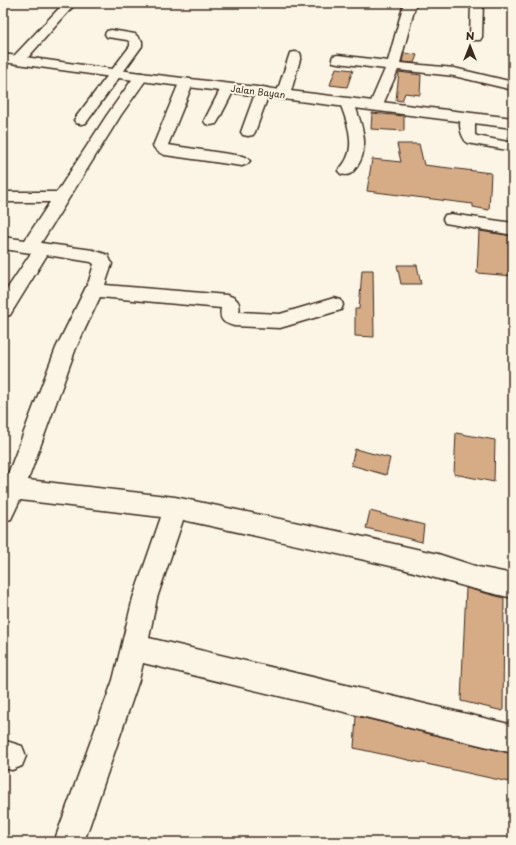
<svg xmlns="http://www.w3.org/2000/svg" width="516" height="845" viewBox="0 0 516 845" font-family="'Playpen Sans',sans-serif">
  <rect width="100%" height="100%" fill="#fcf5e5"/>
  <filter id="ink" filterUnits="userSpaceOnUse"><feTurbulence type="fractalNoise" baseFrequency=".025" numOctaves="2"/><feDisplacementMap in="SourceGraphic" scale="8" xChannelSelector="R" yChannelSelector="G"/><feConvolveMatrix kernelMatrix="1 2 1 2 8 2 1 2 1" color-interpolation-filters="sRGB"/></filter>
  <g filter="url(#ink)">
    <path fill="#d6ac87" stroke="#3b2a1e" d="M404,53l13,2 -3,8 -12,-1z
      M336,68l17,2 -6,17 -17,-2z
      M399,72l22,3 -1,20 -15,-2 -3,8 -6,-1z
      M372,113l32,3v15l-33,-2z
      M397,144h22l5,21 67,8 -2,37 -16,-3v-3l-106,-13 5,-32 29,3z
      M479,231l34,5v40l-36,-3z
      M397,265h20l4,19h-20z
      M362,270h11l1,67 -19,-1v-27h4z
      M456,433l39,7 -1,42 -40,-8z
      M355,449l35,9 -4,17 -35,-10z
      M370,511l54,14 -2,17 -56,-14z
      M466,588l38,10 -1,113 -42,-10z
      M356,716l157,38v29l-159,-35z"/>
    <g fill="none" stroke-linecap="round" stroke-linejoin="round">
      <g stroke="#3b2a1e" stroke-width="3">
        <path id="minor" d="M64,3h12l-53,60h-10l-1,-3 1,-3z
          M404,3h12l-16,60 54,5 59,14v8l-59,-14 -56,-6 -17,39 -5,1 -5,-1 -2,-3 16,-37 -47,-6 -5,-1 -1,-3 1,-3 5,-1 50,6z
          M471,3h12l-1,34 -2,3h-8l-2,-3z
          M111,30l24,4 7,7v5l-56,77 -5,1 -5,-1 -2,-3 2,-3 54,-71v-4l-3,-2 -20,-3 -2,-3 2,-3z
          M295,52l5,1 1,3 -11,39 -2,3 -5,1 -5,-1 -2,-3 14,-42z
          M141,73l5,1 2,3 -27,38 -80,128 52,7 15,5 4,9 -7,21 122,10c10,3 14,7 12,17l41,2 54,-16 7,2 2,5 -2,5 -61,18 -46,-2c-11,-3 -15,-6 -13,-18l-121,-11 -24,51 -48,132 147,17 171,36 92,21 40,13 35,7v24c-39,-8 -76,-20 -114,-30 -72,-17 -144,-32 -216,-48l-26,78 -8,40 364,87v28l-370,-90 -4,17 -55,162h-30l59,-162 20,-82 28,-81 -141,-17 -9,19 -8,3v-35l53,-139 33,-67 5,-17 -3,-2 -44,-7 -37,60 -7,2v-22l28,-42 -28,-4v-12l22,3 25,-38h-47v-10h54l50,-77 29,-41z
          M186,79l5,1 2,3 -25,62 74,11 5,2 3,3 -3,3 -5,2 -77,-11c-6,-2 -9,-4 -12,-9l26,-63 2,-3z
          M228,84l5,1 2,3 -17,33 -2,3 -5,1 -5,-1 -2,-3 17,-33 2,-3z
          M263,87l5,1 2,3 -15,41 -2,3 -5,1 -5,-1 -2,-3 15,-41 2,-3z
          M347,99l5,1 2,3c8,22 17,45 2,65 -5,7 -8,8 -15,6l-3,-3c3,-4 7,-8 9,-13 8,-17 -1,-39 -7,-55l2,-3z
          M468,113l5,1 2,3v18l2,1 36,7v8l-46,-8c-6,-7 -10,-20 -4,-29z
          M451,214l62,9v12l-68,-12 -2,-4 2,-4z
          M3,740l19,6 4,10 -4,10 -10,4 -9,-2z"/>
      </g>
      <g stroke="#3b2a1e" stroke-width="3">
        <path id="major" d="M3,54l138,19 372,45v10l-372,-47 -138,-19z"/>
      </g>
      <use href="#minor" fill="#fcf5e5" fill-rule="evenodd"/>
      <use href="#major" fill="#fcf5e5" fill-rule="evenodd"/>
    </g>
  </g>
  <g text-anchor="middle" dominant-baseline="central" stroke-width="4" stroke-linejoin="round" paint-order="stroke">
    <g font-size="9" fill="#3b2a1e" stroke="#fcf5e5">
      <text transform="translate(258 91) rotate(7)">Jalan Bayan</text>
    </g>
  </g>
  <rect width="516" height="845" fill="none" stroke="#fcf5e5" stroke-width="16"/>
  <rect x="8" y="8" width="500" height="829" fill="none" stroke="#3b2a1e" stroke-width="1.5" filter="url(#ink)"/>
  <g transform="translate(470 46)" stroke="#fcf5e5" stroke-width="3" paint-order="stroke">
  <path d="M0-3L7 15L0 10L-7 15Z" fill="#3b2a1e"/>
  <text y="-6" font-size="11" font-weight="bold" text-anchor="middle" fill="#3b2a1e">N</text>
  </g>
</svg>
